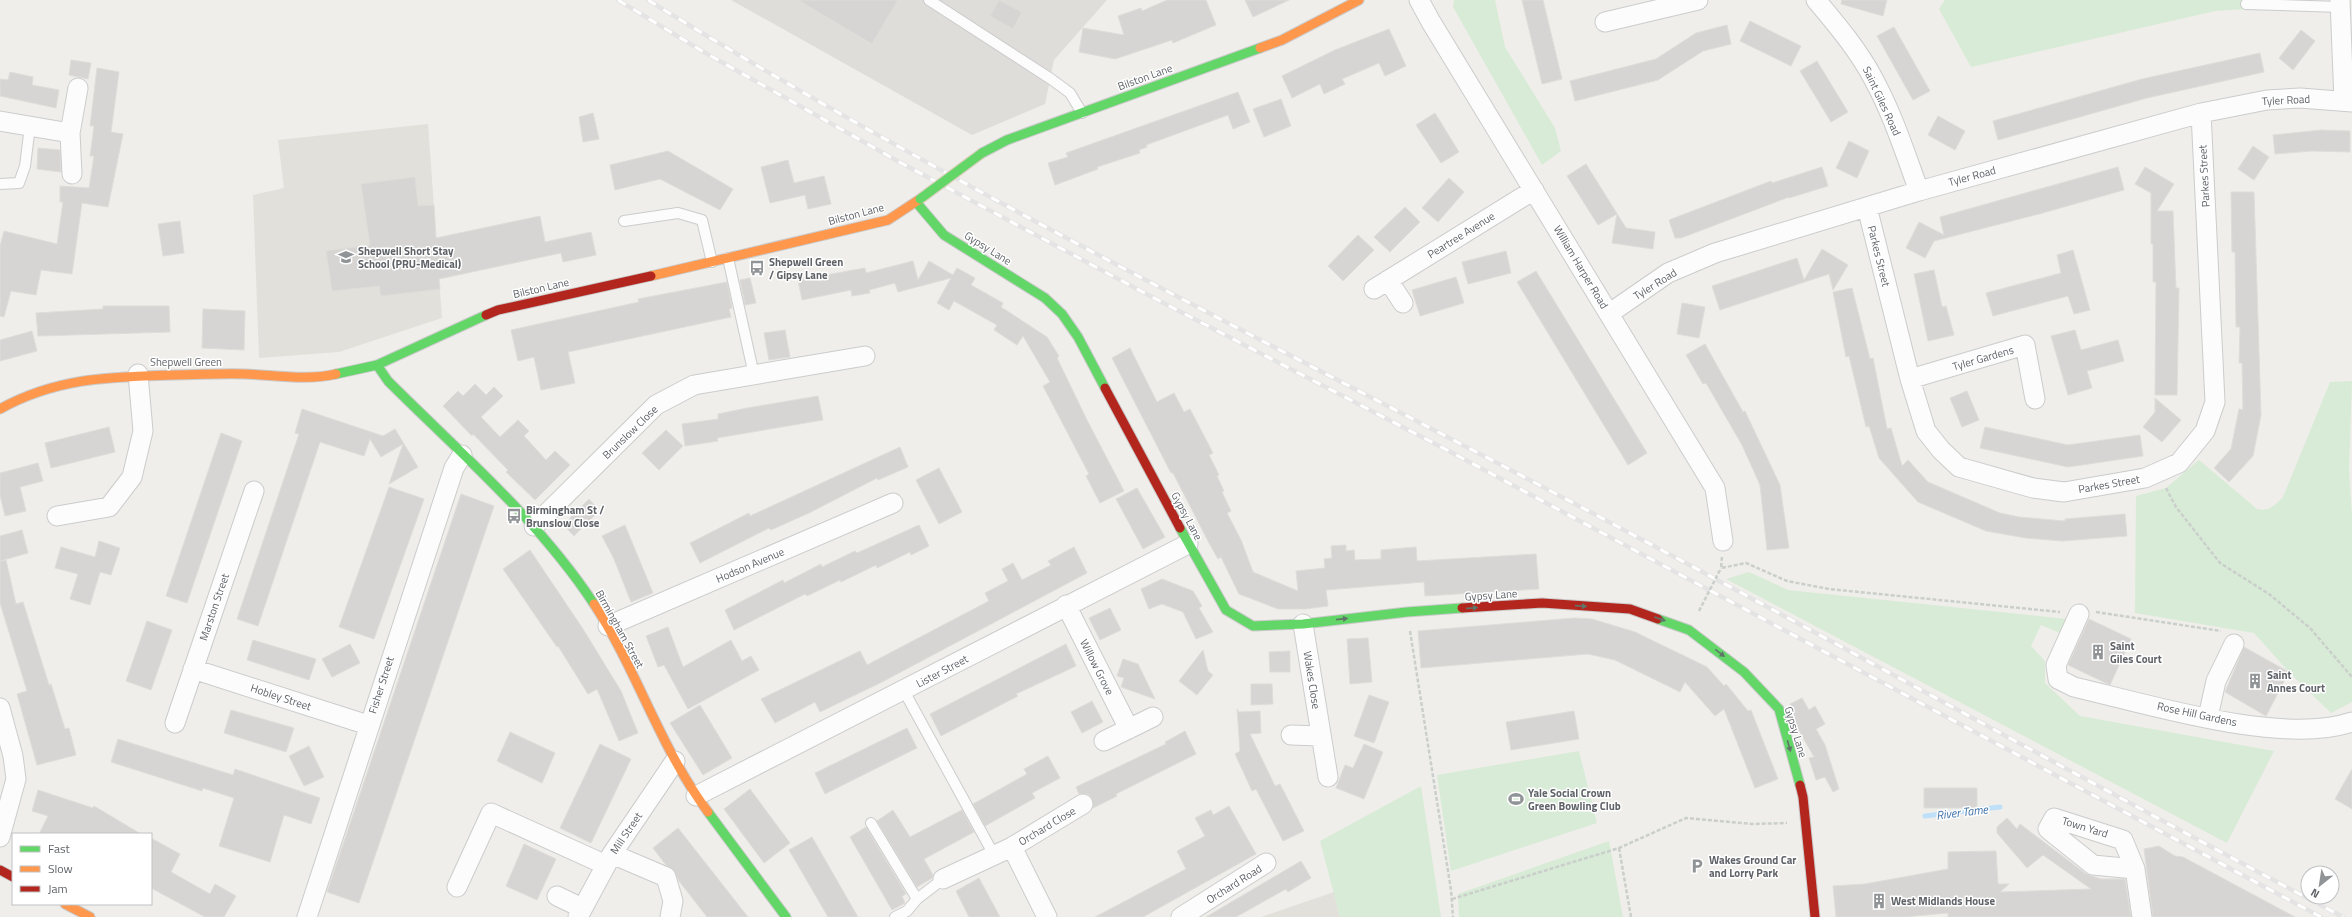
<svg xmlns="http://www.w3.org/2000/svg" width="2352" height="917" viewBox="0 0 2352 917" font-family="'Titillium Web',sans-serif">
  <rect width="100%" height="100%" fill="#efeeea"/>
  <path fill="#dfddda" d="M731,0h376l-53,60 -9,44 -73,31z"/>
  <path fill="#e2e0da" d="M428,124l14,194 -103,34 -80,6 -6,-163 31,-7 -6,-48z
    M1334,892l6,25h-79z"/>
  <path fill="#d8ebd6" d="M1454,0h41l10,47 50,81 6,23 -19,14 -89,-158z
    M1945,0h300l2,9 -32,2 -244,56 -32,-58z
    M2352,381l-3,88 3,48v185l-21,11 -42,-41 -35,-39 -119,-20 1,-117 30,-8 33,-28 58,49c12,3 18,-4 26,-12l47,-115z
    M1749,572l39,18 279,29 -7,14 -19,-8 -10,21 14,15v22l35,33 194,35 -47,92 -501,-264z
    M1579,751l18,72 -146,48 -14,-96z
    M1421,786l20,131h-101l-20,-76z
    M1609,841l14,76h-164l-1,-23z"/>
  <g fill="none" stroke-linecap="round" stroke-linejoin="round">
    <path stroke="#bfe0f9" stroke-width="5" d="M1925,816l75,-9"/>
  </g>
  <path fill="#d6d5d3" stroke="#deddd9" d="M798,0h100l-26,44z
    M999,0l23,12 -9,17 -23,-13z
    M1167,0h39l10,25 -43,18 -1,-3 -57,19 -36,-7 4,-24 41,7 -6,-19 23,-8 1,3z
    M1245,0h44l-36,17z
    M1522,0h21l19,79 -20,5z
    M1842,0h45l-4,16 -42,-12z
    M1750,21l51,25 -10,20 -51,-25z
    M1727,25l4,19 -28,7 -45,29 -83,21 -5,-20 86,-22 40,-26z
    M1894,27l36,64 -17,9 -36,-64z
    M1389,29l17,37 -21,10 -6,-13 -37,16 3,5 -21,10 -4,-10 -28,14 -10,-22 53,-26z
    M2301,30l14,11 -22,29 -14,-12z
    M2260,53l4,19 -117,26 -149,42 -5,-19 149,-42z
    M71,60l20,3 -3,16 -19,-4z
    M1817,61l31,51 -17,10 -31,-51z
    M97,68l22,4 -8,60 12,2 -15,73 -26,-4 -10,71 -31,-4 -5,25 -25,-4 -7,26 -4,-1v-70l4,-15 53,13 6,-42h-3v-16l29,2 5,-32h-4l4,-30h-4z
    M10,72l23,5 -1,8 27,5 -3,18 -56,-12v-17l8,1z
    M1238,92l12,30 -17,7 -5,-14 -82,30 1,2 -8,3 1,3 -43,14 1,2 -43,16 -7,-22 20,-6 -2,-4z
    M1281,99l10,27 -27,11 -11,-28z
    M593,113l6,26 -16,3 -4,-25z
    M1435,113l24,39 -18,11 -25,-38z
    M1938,116l27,15 -10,19 -27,-15z
    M2321,130l29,1v21l-38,-1 -37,3 -2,-19z
    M1849,141l20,10 -12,27 -21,-10z
    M2253,146l16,11 -15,23 -16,-11z
    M38,148l22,2 1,22 -24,-3z
    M668,151l65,38 -13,21 -60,-31 -45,11 -5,-25z
    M788,160l6,23 30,-7 7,28 -23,5 -3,-14 -35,8 -9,-36z
    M1586,164l40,64 29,4 -2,17 -41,-6 5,-29 -19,11 -31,-49z
    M1822,167l6,19 -39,12v-1l-108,41h-6l-6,-18 102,-39 1,2z
    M2118,167l6,23 -85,24 -105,27 -9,17 -19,-10 13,-26 25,13 -4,-18z
    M2145,167l29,17 -17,27h16l3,77h3l-2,107h-22l1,-113h-3v-38h-2v-51l-16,-9z
    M415,177l3,29 16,-1 2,33 104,-22 5,26 46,-10 5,23 -33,7 -2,-9 -122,26 1,10 -59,7 -2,-10 -47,5 -6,-40 44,-6 -9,-61z
    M1449,178l15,14 -26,30 -16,-14z
    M2231,192h23l7,223 -8,41 -24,26 -15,-14 17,-19 8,-40 4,1 -1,-47h-3l1,-36h-4l-1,-75h-3z
    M1405,207l15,15 -30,30 -16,-15z
    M180,221l4,32 -21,3 -5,-32z
    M1358,235l16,15 -31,31 -15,-15z
    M1822,249l26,16 -15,25 -4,-16 -109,36 -8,-24 85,-28 7,22z
    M2073,250l17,60 -16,4 -6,-18 -75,20 -7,-23 75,-20 -4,-18z
    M1506,251l5,22 -43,11 -6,-22z
    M913,261l5,19 11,-19 24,14 4,-7 18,10 -4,7 32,18 -2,4 46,30 12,19 -2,2 30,62 37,71 -24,12 -14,-27 3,-2 -46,-88 7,-4 -27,-46 -6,9 -23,-15 3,-5 -43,-24 -5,9 -12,-7 14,-25 -53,14 -3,-9 -26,7 1,3 -18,3 -1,-6 -49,10 -4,-20 67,-12 1,5z
    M1934,270l8,37 4,-1 8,29 -26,6 -14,-67z
    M1536,271l111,182 -19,12 -111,-183z
    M1456,277l8,26 -44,13 -8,-26z
    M750,278l6,25 -11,2 -5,-25z
    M727,282l5,26 -3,1 2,8 -163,35 7,31 -34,7 -7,-33 -16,4 -7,-31 128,-28 -1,-3z
    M1852,288l18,71 3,-1 14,71 4,-1 11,38 6,-6 20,22 72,31 19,4 46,4v-2l60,-5 2,22 -65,5 -36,-3 -40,-7 -68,-29 -39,-44 -10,-32 -3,1 -17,-71 -3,1 -13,-65z
    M1682,303l23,4 -6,31 -22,-4z
    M103,306h66l1,26 -132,4 -2,-23 67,-4z
    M203,309l42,2 -1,39 -42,-2z
    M785,330l5,27 -21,3 -5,-27z
    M2075,330l6,20 37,-10 6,21 -37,10 5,17 -24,7 -17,-59z
    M32,331l5,20 -37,10v-21z
    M1705,344l38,68 2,-1 35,74 9,63 -22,2 -7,-65 -18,-40 -36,-62 -3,1 -17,-29z
    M1130,348l27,54 17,-9 10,19 6,-3 23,44 -4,2 10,20 -2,1 7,15 -2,1 9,19 -4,2 14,27 12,32 45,19 -2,-20 29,-3 -1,-9 8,-1 -1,-12 15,-1v6l8,-1 1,10 26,-1v-9l35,-3 1,14 119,-7 3,35 -114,7 -1,-14 -98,8 2,16 -23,3h-27l-39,-15 -18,-37 -3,2 -9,-16 -36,-70h-2l-59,-115z
    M475,384l11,11 8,-8 9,9 -22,21 19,20 18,-17 11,11 -5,5 22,24 9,-9 15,14 -35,35 -29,-28 2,-2 -35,-36 -1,2 -29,-30 15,-15 5,5z
    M1967,391l12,29 -17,7 -12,-29z
    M818,396l5,24 -106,18 1,3 -33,5 -3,-22 36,-5v-5l29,-6z
    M2155,398l26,22 -19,22 -19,-15 12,-15z
    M302,409l81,27 12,-7 23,38 -29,17 14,-40 -22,13 -11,-18 -6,17 -44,-14 -62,184 -21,-7 62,-185 -4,-1z
    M109,427l6,25 -64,16 -6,-25z
    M1985,427l83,18 72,-10 3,21 -75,11 -88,-19z
    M666,430l17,16 -24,24 -17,-17z
    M221,433l21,8 -55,162 -21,-7z
    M900,447l8,20 -30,13 -1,-2 -66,34 -40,18 -2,-2 -69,35 -10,-20 59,-30 1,3z
    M38,463l5,18 -23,6 6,24 -21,5 -5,-21v-22z
    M939,468l23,44 -23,12 -23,-44z
    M389,487l35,12 -50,140 -35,-12z
    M1137,488l28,49 -22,12 -27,-50z
    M461,494l33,12 -135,397 -32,-11z
    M589,499l8,9v5l-23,23 -11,-11z
    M625,525l28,68 -22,9 -17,-43 -12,-23z
    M919,525l10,21 -18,9 -1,-3 -33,16 -1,-3 -35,17 -1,-2 -33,16 -2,-2 -71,36 -9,-20 58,-30 1,3 37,-19 1,3 33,-16 2,2z
    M22,530l6,23 -28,8v-25z
    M99,541l21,7 -9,27 -11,-3 -10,33 -20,-6 8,-25 -23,-6 6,-21 34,10z
    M1074,547l13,26 -205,109 -62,30 -5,-10 -40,21 -14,-24 99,-48 7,14 122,-64 -4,-8 23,-12 -6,-12 11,-6 9,17 29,-15 -3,-4z
    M530,550l53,79 38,62 17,42 -19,8 -22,-52 -9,5 -30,-48 -1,1 -54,-78z
    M6,560l10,44 7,-2 26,83 2,-1 14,45 4,-1 7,27 -39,10 -20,-71 10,-3 -27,-88v-42z
    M1162,579l31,12 9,15 -3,2 14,24 -17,7 -13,-27 -21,-8 -13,5 -8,-20z
    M1110,608l11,22 -21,10 -11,-22z
    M1574,618l18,1 43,13 72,35 17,19 2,-2 22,27 3,-1 27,69 -23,9 -31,-79 -9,7 -30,-34 -5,10 -65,-32 -27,-6 -167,14 -3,-37z
    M2089,619l42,20 -21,46 -42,-20z
    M147,621l25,9 -21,60 -25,-9z
    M668,627l15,40 48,-27 11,21 9,-5 8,14 -71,39 -24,-44 -6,2 -12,-31z
    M1368,638l4,44 -22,2 -3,-45z
    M253,640l63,19 -7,21 -62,-20z
    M350,644l10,19 -28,14 -10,-18z
    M1066,644l10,22 -60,28 2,2 -77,40 -11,-22z
    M2244,647l45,25 -23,44 -41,-24z
    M1203,650l5,21 5,4 -16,20 -18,-14z
    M1290,651v21h-20l-1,-20z
    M1123,659l15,5 17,35 -34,-12 3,-9 -7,-2z
    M1251,684h21l1,20 -22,1z
    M1369,695l20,7 -15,41 -20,-7z
    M1802,698l7,12 6,-4 10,18 -9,5 9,16 14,44 -6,3 -8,-15 -9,3 -7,-22 5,-1 -17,-30 -7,-23z
    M1092,701l11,21 -21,11 -11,-21z
    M700,705l32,53 -29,17 -33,-52z
    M1237,709l2,3 21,-1 1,22 -11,1 25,52 5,-2 24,47 -21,10 -27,-52 -4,2 -17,-37 5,-3z
    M231,710l63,18 -8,24 -62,-19z
    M1574,711l5,28 -68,11 -5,-28z
    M907,728l10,20 -92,46 -10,-21z
    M1185,731l11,23 -80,40 1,2 -24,12 -1,-10 -4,-4h-9l-3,-7 90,-43 -1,-2z
    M510,732l45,21 -13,30 -45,-22z
    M118,739l115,36 2,-6 85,29 -9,26 -27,-9 -14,47 -51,-16 15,-48 -31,-10 -1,3 -91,-29z
    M600,744l31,15 -40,84 -31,-15z
    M1364,744l19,8 -19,47 -28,-11 9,-23 8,3z
    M309,746l15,31 -20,9 -15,-30z
    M1048,756l12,22 -28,15 3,5 -50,28 -12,-22 54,-30 -3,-5z
    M2352,769v40l-17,-10z
    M1924,788h53v20h-53z
    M750,789l40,54 -26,20 -40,-54z
    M38,790l55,18 1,-2 47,28h-102l9,-18 -16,-5z
    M1229,806l27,48 -113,63h-48l91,-48 -9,-18 28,-15 -10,-18 16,-8 2,5z
    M893,810l17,27 52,-27 12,22 -50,27 9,16 -1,3 -15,9 -40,-66z
    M2007,818l10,11 3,-5 66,50 15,5h24l6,38h-183v-4l-44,4h-68l-3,-31 32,-2 83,-15v-17l48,-1 2,33h11l-9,8 91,-3 -48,-34 -16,13 -30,-35v-6z
    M866,827l40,67 -4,2 3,7 -13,7 -42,-73z
    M678,828l70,89h-41l-28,-36 -5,-11 -8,-5 -13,-17z
    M812,837l46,80h-30l-39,-67z
    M151,838l29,16 -9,18 39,22 5,-10 21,12 -12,21h-19l-54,-29z
    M524,844l32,15 -19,41 -31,-14z
    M2159,846l16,10 8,1 112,60h-142l-9,-68z
    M1301,861l10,17 -23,14 -2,-3 -50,28h-30z
    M979,878l21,39h-31l-13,-26z"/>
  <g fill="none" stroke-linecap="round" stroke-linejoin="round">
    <g stroke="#cbcccc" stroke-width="12">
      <path id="lane" d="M929,0l122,79 19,14 12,20
        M2246,4l95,3
        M0,184l19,-1 6,-17 5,-40
        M624,221l54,-8 24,7 10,42
        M728,258l26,117
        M904,691l90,164
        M871,823l46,76
        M895,917l12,-6 10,-12 26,-20"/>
    </g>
    <g stroke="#cbcccc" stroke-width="21">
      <path id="street" d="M1419,0l12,22 284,466 8,53
        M1816,0c21,25 43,51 58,80 19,35 31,73 45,111
        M2340,0l4,101
        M1605,22l93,-22
        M0,121l70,12
        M72,174l-2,-41 8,-45
        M1867,207l43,172 16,52 15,19 18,17 74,21 31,4 81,-14 34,-15 26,-32 10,-29 -14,-289
        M1388,280l15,23
        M1374,289l160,-99
        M1610,313l58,-40 47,-20 204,-62 282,-78 66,-13 33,-2 52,4
        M1910,379l115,-34 10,54
        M57,516l52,-9 23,-30 11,-46 -5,-57
        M534,526l122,-121 38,-20 171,-29
        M1066,605l63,124
        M2079,614l-23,51 2,14 16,8c74,17 208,59 278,35
        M1303,624l25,153
        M608,626l285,-123
        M193,669l175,56
        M0,708l13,48 3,23 -16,58
        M2208,717l8,-36 18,-37
        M175,723l79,-232
        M1291,735l29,1
        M1104,741l49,-24
        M696,796l492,-252
        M1012,847l35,70
        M612,854l54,23 7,24 -3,16
        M2135,869l-42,-4 -45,-36 6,-11 69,22 12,29 7,48
        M943,879l69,-32 71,-43
        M457,887l34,-74 115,52
        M557,896l25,12
        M307,917l147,-449 8,-13
        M578,917l34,-63 63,-93
        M1181,917l85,-54"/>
    </g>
    <g stroke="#cacacb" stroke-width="11">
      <path id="fast" d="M982,153l25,-13 253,-92
        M916,202l28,33 101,63 17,16 16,23 27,51
        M377,365l11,16c71,71 150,138 206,223
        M336,374l41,-9 109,-50
        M1180,528l46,82 27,16 50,-2 104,-12 55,-4
        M1658,619l31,11 55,42 35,37 21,76
        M708,812l78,105"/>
    </g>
    <g stroke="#cacacb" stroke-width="11">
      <path id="slow" d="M1260,48l22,-8 77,-40
        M651,276l237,-56 32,-21
        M0,409c58,-32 111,-32 174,-34 24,0 47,-2 71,-1 29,1 61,7 91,0
        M594,604c43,66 66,144 114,208
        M65,904l25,13"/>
    </g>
    <g stroke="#cacacb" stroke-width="11">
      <path id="jam" d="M486,315l12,-5 153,-34
        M1105,388l75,140
        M1462,608l80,-5 88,6 28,10
        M1800,785l3,12 12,120
        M0,870l13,7"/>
    </g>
    <path stroke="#cacfcc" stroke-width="2.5" stroke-dasharray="4 2" stroke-linecap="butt" d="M2166,488l10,19 44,56 49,31 41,34 42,49
      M1722,557l-1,11 25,-5 41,18 42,8 231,23
      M2096,612l125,19
      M1410,631l41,259 2,27
      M1619,848l12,69
      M1452,899l167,-51 67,-30 66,6 35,-1"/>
    <use href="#lane" stroke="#fdfcfc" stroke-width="10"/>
    <use href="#street" stroke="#fdfcfc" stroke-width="19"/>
    <use href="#fast" stroke="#63d668" stroke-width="9"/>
    <use href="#slow" stroke="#ff974d" stroke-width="9"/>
    <use href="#jam" stroke="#b3261e" stroke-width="9"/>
    <g stroke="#e4e4e4" stroke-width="4.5">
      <path id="rail" d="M618,0l84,51 201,113 249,133 295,153 874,467
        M648,0c277,171 570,317 859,468 280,147 556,301 836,449"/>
    </g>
    <use href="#rail" stroke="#fff" stroke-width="3" stroke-dasharray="9" stroke-linecap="butt"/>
    <g stroke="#d7ceb8" stroke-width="11" stroke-linecap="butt">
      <path id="fast-bridge" d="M920,199l62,-46"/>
    </g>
    <path stroke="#cacfcc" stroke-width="2.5" stroke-dasharray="4 2" stroke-linecap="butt" d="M1699,611l22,-43"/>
    <use href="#fast-bridge" stroke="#63d668" stroke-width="9"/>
  </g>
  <defs><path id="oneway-solid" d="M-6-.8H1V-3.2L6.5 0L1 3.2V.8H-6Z"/></defs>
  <g fill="#607468">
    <use href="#oneway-solid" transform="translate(1581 606) rotate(4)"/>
    <use href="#oneway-solid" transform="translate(1472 608) rotate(-4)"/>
    <use href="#oneway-solid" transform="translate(1342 619) rotate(-6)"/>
    <use href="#oneway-solid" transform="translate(1660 619) rotate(19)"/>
    <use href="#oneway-solid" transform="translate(1720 653) rotate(37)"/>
    <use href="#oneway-solid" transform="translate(1789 746) rotate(75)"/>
  </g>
  <defs>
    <g id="school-bare" transform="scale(1.2)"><path d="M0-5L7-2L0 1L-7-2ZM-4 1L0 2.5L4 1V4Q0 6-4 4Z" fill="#919496" stroke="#fff" stroke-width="2.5" paint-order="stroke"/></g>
    <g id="bus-bare" transform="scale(1.2)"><path d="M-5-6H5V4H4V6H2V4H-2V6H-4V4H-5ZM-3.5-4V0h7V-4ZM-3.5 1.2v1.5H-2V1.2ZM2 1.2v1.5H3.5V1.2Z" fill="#919496" stroke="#fff" stroke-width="2.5" paint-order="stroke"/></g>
    <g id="building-bare" transform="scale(1.2)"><path d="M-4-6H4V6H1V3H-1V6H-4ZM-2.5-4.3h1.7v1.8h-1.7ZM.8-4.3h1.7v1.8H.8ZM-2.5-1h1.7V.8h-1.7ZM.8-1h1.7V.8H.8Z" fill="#919496" stroke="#fff" stroke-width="2.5" paint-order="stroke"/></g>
    <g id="stadium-bare" transform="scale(1.2)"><path d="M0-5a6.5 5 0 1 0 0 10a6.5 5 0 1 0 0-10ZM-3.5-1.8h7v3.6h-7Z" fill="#919496" stroke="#fff" stroke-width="2.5" paint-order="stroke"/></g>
    <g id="parking-bare" transform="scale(1.2)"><path d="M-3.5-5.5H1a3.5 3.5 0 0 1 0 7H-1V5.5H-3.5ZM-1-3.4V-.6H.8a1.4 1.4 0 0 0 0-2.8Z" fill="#919496" stroke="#fff" stroke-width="2.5" paint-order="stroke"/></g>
  </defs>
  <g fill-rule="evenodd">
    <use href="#school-bare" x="346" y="257"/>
    <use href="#bus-bare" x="757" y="268"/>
    <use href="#bus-bare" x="514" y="516"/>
    <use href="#building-bare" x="2098" y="652"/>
    <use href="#building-bare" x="2255" y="681"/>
    <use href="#stadium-bare" x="1516" y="799"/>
    <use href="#parking-bare" x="1697" y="866"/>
    <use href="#building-bare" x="1879" y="901"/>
  </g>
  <g text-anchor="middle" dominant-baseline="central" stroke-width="3" stroke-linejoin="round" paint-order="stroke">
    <g font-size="11" fill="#5f6368" stroke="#fff">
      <text transform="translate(1145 77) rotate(-20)">Bilston Lane</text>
      <text transform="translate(2286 100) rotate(-3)">Tyler Road</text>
      <text transform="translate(1882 101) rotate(65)">Saint Giles Road</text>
      <text transform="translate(1972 176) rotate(-15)">Tyler Road</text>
      <text transform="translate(2204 176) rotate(-93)">Parkes Street</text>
      <text transform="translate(856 214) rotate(-15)">Bilston Lane</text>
      <text transform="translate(1461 235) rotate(-32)">Peartree Avenue</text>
      <text transform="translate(988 248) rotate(32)">Gypsy Lane</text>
      <text transform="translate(1879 256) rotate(76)">Parkes Street</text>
      <text transform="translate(1581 267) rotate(59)">William Harper Road</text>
      <text transform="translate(1655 284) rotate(-32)">Tyler Road</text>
      <text transform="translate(541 288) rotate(-13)">Bilston Lane</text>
      <text transform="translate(1983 358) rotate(-16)">Tyler Gardens</text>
      <text x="186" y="362">Shepwell Green</text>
      <text transform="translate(630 432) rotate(-44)">Brunslow Close</text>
      <text transform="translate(2109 484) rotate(-10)">Parkes Street</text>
      <text transform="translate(1187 516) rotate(62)">Gypsy Lane</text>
      <text transform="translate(750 565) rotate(-23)">Hodson Avenue</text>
      <text transform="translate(1491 595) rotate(-4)">Gypsy Lane</text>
      <text transform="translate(214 607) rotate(-71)">Marston Street</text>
      <text transform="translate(620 629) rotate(61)">Birmingham Street</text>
      <text transform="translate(1097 667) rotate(63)">Willow Grove</text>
      <text transform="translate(942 671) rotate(-28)">Lister Street</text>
      <text transform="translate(1312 680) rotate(81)">Wakes Close</text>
      <text transform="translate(381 685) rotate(-72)">Fisher Street</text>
      <text transform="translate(281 697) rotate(18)">Hobley Street</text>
      <text transform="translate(2197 714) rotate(12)">Rose Hill Gardens</text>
      <text transform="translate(1796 732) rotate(73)">Gypsy Lane</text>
      <text transform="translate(1047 826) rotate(-31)">Orchard Close</text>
      <text transform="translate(2085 827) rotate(17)">Town Yard</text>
      <text transform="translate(626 833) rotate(-56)">Mill Street</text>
      <text transform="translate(1234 884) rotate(-32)">Orchard Road</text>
    </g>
    <g font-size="11" font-weight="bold" fill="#5f6368" stroke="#fff" text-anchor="start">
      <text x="358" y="251">Shepwell Short Stay<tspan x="358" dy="13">School (PRU-Medical)</tspan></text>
      <text x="769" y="262">Shepwell Green<tspan x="769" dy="13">/ Gipsy Lane</tspan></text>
      <text x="526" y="510">Birmingham St /<tspan x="526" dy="13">Brunslow Close</tspan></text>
      <text x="2110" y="646">Saint<tspan x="2110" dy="13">Giles Court</tspan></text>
      <text x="2267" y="675">Saint<tspan x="2267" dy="13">Annes Court</tspan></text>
      <text x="1528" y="793">Yale Social Crown<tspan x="1528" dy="13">Green Bowling Club</tspan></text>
      <text x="1709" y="860">Wakes Ground Car<tspan x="1709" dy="13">and Lorry Park</tspan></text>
      <text x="1891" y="901">West Midlands House</text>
    </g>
    <g font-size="12" font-style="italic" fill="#4174aa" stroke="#fff">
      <text transform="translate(1962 812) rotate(-7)">River Tame</text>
    </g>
  </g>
  <rect x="12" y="833" width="140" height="72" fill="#ffffff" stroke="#bfc1c3"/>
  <rect x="20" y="846" width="20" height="6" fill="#63d668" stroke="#bfc1c3"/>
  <text x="48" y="853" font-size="12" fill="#5f6368">Fast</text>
  <rect x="20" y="866" width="20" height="6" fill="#ff974d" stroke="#bfc1c3"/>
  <text x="48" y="873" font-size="12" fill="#5f6368">Slow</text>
  <rect x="20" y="886" width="20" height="6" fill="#b3261e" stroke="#bfc1c3"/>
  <text x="48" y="893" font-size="12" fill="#5f6368">Jam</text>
  <g transform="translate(2320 885) rotate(210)"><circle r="19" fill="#ffffff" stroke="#bfc1c3"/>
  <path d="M0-3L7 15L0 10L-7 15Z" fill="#919496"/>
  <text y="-6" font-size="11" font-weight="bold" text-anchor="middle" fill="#5f6368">N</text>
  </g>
</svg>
